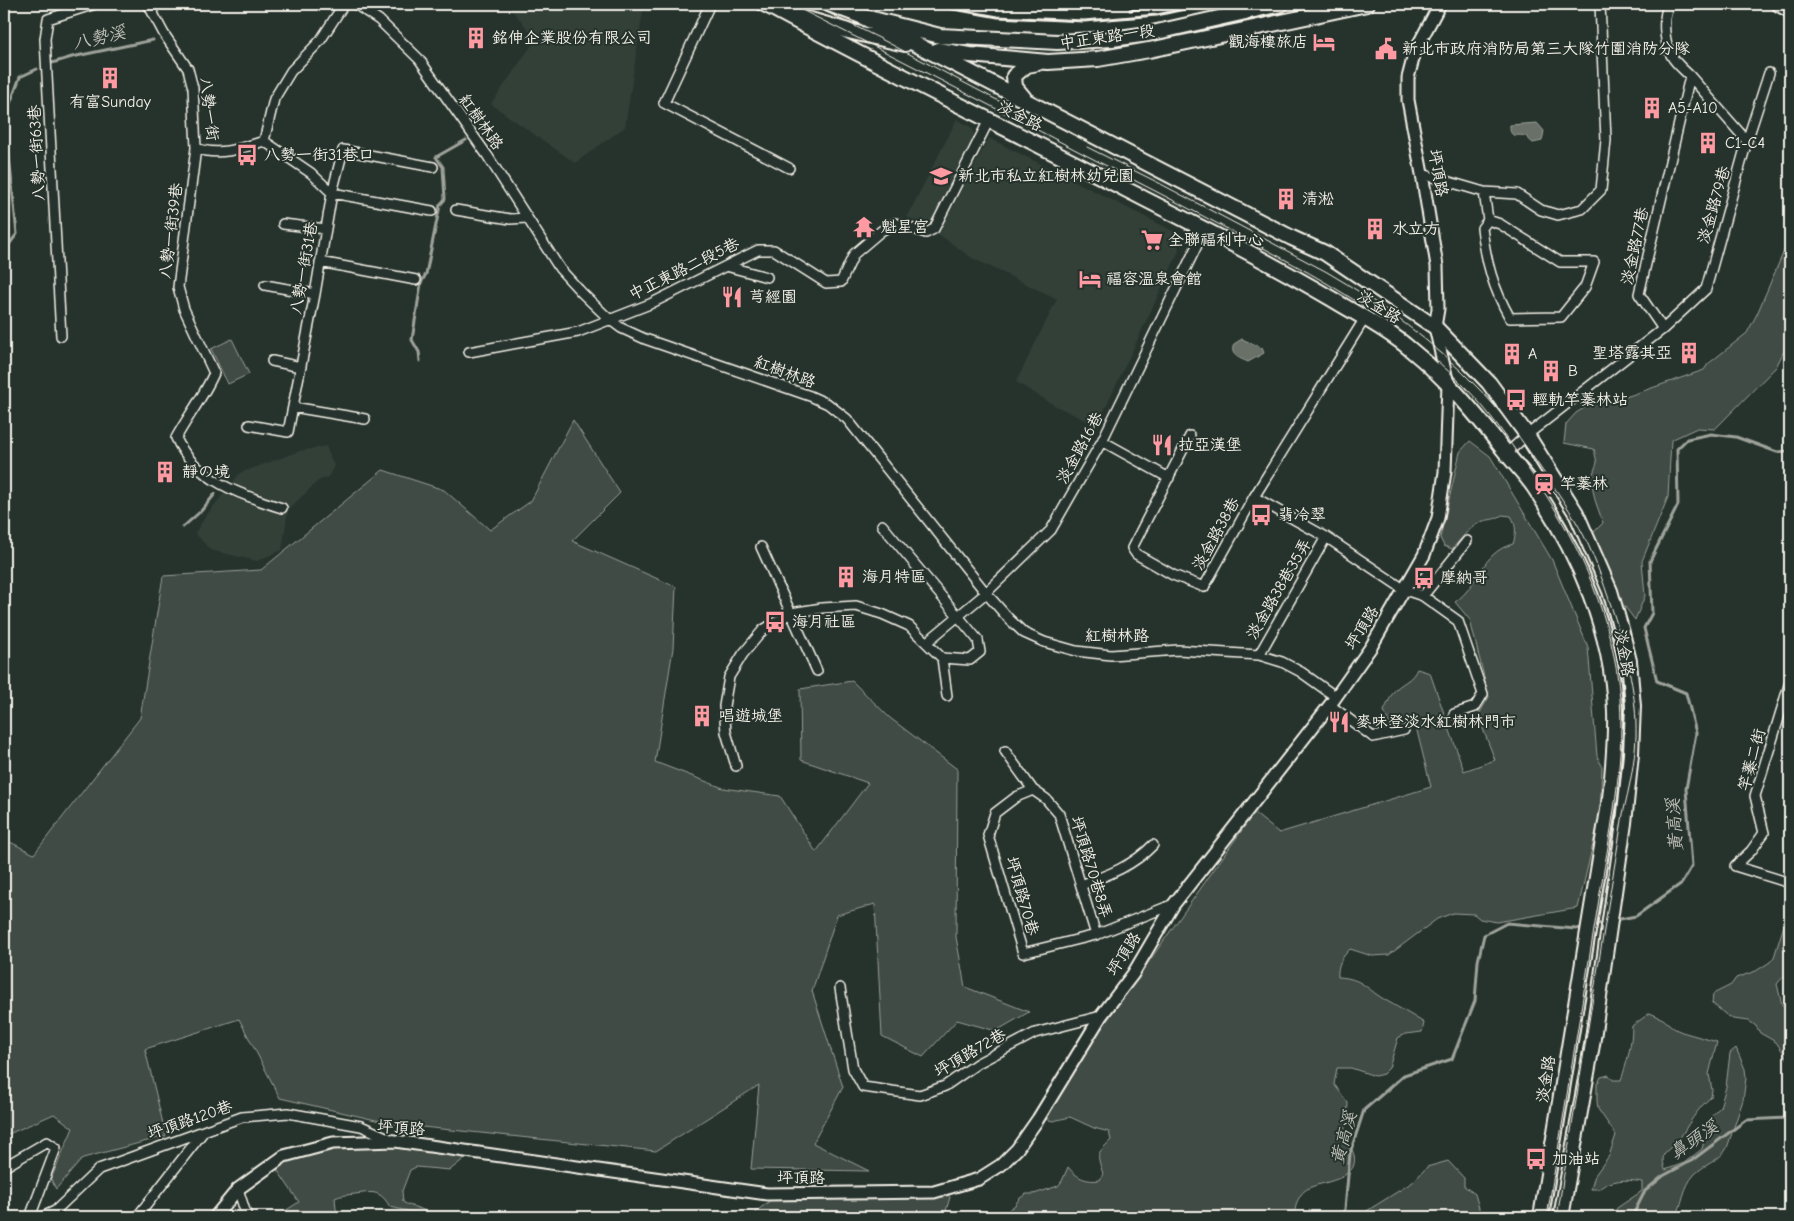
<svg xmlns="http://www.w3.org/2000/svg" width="1794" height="1221" viewBox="0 0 1794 1221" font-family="'Comic Neue','LXGW WenKai TC','Klee One',sans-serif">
  <rect width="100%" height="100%" fill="#26332d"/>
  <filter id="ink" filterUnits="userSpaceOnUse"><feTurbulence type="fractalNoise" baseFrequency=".02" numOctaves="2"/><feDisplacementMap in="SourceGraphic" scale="10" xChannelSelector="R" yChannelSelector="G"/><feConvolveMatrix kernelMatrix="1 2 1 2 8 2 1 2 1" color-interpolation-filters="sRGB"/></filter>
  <g filter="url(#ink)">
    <path fill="#333f39" d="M507,4h137l-19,123 -50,36 -84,-59 45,-65z
      M957,119l15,9 2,8 -43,86 -7,3 -17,-8z
      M989,138l186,94 4,19 -82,175 -43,-21 -38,-23 41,-83 -85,-41 -34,-24z
      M326,446l8,20 -6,11 -10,4 -30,29 -6,40 -25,11 -47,-11 -15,-17 10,-16 35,-44 60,-22z"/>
    <path fill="#414b45" stroke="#9a9e96" d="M1790,237v102l-14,28 -61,62 -18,-1 -26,12 -3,57 -26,64 3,35 -10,24 -13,-17 -29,-70 10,-10 -8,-23 -4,-21 6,-16 -3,-14 -30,-6 2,-19 10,-11 13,-8 28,-5 87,-30 4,-6 39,-31 10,-19z
      M232,339l17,35 -21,10 -17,-35z
      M573,420l47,73 -48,48 104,46 -3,61 -18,114 68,26 57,8 36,56 52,-69 -67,-23 -1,-71 52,-8 38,37 67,51 -1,168 9,50 64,25 -33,19 -39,-11 -34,37 -41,-21 -7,-132 -38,11 -25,76 31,96 -30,56 56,28 -118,-2 8,-84 -103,66 -263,-27 -113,-26 -41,-79 -94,30 21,87 -83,22 -27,31 -5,-10 22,-51 -19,-14 -50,22v-297l30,15 106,-136 23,-142 98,-6 122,-100 61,20 46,40 41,-29z
      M1470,441l20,15 62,104 36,87 9,109 5,10 -2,48 -22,94 -81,14 -17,-3 -6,-5 -21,-1 -16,6 -48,36 -17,1 -22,-7c-8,8 -13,16 -12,28 25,1 29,13 49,24 12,7 25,14 37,22l-2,9 -17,2 -7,4 -9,30 -6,6 -8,2 -24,-8h-14l-3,16 14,19c0,11 -4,21 -3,31 1,11 14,18 8,33 -2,4 -7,7 -11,10 -26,12 -44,3 -48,40h-295l16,-12 4,-6 7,-5h8l24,-8 4,-5 6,-14c9,11 18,15 32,13l3,-6c-6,-21 -8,-18 8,-34l-2,-8 -15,-4 -24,-11 -17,4 -8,-2 2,-9 11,-20 196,-277 25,20 152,-46 -17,-68h-8l-16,6 -6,-14c3,-6 7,-17 12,-22 9,-8 16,-9 21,-20l13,4 34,98 31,-11 -17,-44 11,-19 -19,-77 -15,-18c25,-17 26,-50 58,-58 3,-9 4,-19 -2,-28l-9,-1c-10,7 -15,3 -23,8 -11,6 -19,17 -27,26l-8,-3 -4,-8 20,-86z
      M1790,913v63l-7,1 -6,7 5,21h8v57l-14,-20 -16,-9 -4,-7 -7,-5 -16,-2 -8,-5 -13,-11 1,-9 18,-9 5,-7 20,-7 14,-9 4,-5 11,-35z
      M1650,1013l13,6 12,10 7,3 35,10 -8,32 3,16 -1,7c-14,12 -23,28 -33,44 -4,5 -11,8 -14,13 -2,6 0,11 1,16l19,-7 18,-14 8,-31 10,-11 6,-20 4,-34 6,-5 9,21 1,9 -3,22 -16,48c-7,13 -23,16 -33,27 -11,12 -11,28 -18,42h-62v-4l3,-5 25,-17v-9c-15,-3 -31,-3 -43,7h-8l4,-14 14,-19 7,-21 -18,-26 -1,-8v-17l4,-7 8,-2 4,5h8c6,-17 11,-36 11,-54z
      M339,1146c24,1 111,-1 126,12l-15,12 -34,-3 -6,3 -8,21 1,11c10,7 17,3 28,14l-41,-9c-10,-18 -18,-15 -35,-13 -7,1 -14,1 -20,4l1,11 3,4 11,1 8,3h-75l2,-6 14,-9 -27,-40z
      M1448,1161l16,17v8l11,8 4,14v9h-122l56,-35 14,-15z
      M946,1192l4,5 -4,14 6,6h-203l27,-21z"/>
    <path fill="#676f68" stroke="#9fa39b" d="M1537,123l7,8 -2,10 -9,2c-2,-1 -4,-4 -6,-6 -8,-5 -18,4 -17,-12z
      M1242,339l20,9 2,5 -16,9c-9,-4 -19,-7 -14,-18z"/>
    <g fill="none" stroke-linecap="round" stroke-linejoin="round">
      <path stroke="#9fa39b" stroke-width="3" d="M52,63l20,-6 81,-17
        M4,251l13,-17 -12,-117 15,-40 17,-8
        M420,361l-1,-9 -7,-12 9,-57 5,-9 14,-69 5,-6 -2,-32 -7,-10 30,-17
        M183,527l18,-16 14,-17
        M1615,920l21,-4 46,-33 10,-17 -6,-77 10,-56 -10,-40 -29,-12 -13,-53 8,-15 -2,-52 28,-56 -1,-56 10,-10 24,-5 25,3 41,15 13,-1
        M1593,925l14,-3
        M1343,1217l2,-8 5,-56 14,-43 40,-35 48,-16 23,-58 3,-40 6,-26 23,-12 69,6 9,-2
        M1632,1217l13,-26 18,-15 28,-15 55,-41 41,-2 3,-2"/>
      <g stroke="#f4f1e8" stroke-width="12">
        <path id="minor" d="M148,4l16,30 24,35 5,19 3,60c22,9 47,0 68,-7l10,-42 17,-28 29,-30 24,-37
          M355,4l24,16 40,39 68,96 73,114 22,24 27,26 12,9 24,11 165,57 18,8 19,15 139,174 23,26 15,14 20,9 32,9 35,4 67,-5 81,5 23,7 19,10 35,25
          M710,4l-46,99 125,65
          M1690,76l57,65
          M196,148l-18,139 6,22 30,64c-10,23 -26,43 -38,65 19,42 65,57 106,70
          M1422,174l62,18 33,2 24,16 17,5 24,-6 19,-19 5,-50 -6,-136
          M1484,192l4,28 -6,8c4,34 11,60 28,90l51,-1 24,-30 9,-25h-34l-60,-38 -12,-4
          M456,210l54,9 17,-1
          M432,211l-100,-18 11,-43 90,17
          M283,224l43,5
          M320,262l96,18
          M726,266l41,11
          M265,285l50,9
          M1663,329l43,-40 41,-148 22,-68
          M61,336l-16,-297 3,-20 47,-15
          M469,352l109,-20 72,-28 108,-54h16l52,33 15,-1 13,-28 27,-23 14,-8 31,10 8,-4 55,-109
          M272,361l29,6
          M293,407l72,12
          M249,425l39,7 27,-138 17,-101 -21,-20 -47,-32
          M1190,436l-58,112 4,6 37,21 31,12 50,-90 111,-179
          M1102,441l67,37
          M1506,454l21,-19 136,-106 -24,-35 51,-218c-6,-6 -15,-13 -19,-21 -7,-14 -9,-37 -2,-51
          M1254,497l72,40 79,53 18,6 35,25 25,73 -8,13 -21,7
          M882,525l96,115 2,12 -10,8 -28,-2
          M761,547l56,124
          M1790,586v4
          M1423,596l44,-55
          M927,642l59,-49 65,-63 51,-89 103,-212
          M1259,655l67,-118
          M1790,682l-35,114 9,37 -13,18 -16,15 55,17
          M1330,705l43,32 31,-7
          M1005,751l28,39 13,9 13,15 37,121
          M736,766l-10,-34 -2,-26 5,-29 14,-23 20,-24 28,-17 31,-5 34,-2 26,8 27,12 33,32 5,38
          M1033,790l-17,7 -21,16 -7,22 35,118 73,-18 78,-31
          M1081,885c27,-10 52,-19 72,-40
          M840,988l13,81 10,18 57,8 25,-9 33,-23 57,-30 66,-17
          M4,1167l43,-25 9,6 -26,69
          M238,1189l9,28
          M42,1217l13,-6 44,-42 143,-52 46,-4 73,13 32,14
          M137,1217l67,-86"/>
      </g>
      <g stroke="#f4f1e8" stroke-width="15">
        <path id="tertiary" d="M215,1217l23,-28 46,-33 49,-13 62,-2 372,53 167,-2 45,-13 22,-14 16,-16 21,-30 63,-103 32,-42 41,-70 156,-199 41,-58 53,-92 14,-37 7,-46 3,-88 -13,-57 3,-18 -1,-43 -15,-92 -14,-74v-22l7,-27 25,-47"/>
      </g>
      <g stroke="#f4f1e8" stroke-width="18">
        <path id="primary" d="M764,4l12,6 72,21 57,13
          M829,4l32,12 79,20 117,6 55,-3 36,-5 133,-30
          M1779,4l11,6
          M776,10c117,63 236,121 353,181 69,35 137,69 203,108 26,16 55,30 78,50 36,29 65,64 93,100 10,13 22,25 31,38 44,66 79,145 81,225 1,29 -2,57 -5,86l-69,419
          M861,16l431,222 33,15 110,74 54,56 38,52 49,78 34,78 11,38 8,32 4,45 -2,48 -7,69 -32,222 -31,172
          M938,50l32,5 78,7 50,-3 51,-9 218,-46
          M1024,98l-9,-11 -1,-11 13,-11 11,-2"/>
      </g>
      <use href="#minor" stroke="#26332d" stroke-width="9"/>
      <use href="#tertiary" stroke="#26332d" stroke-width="11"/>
      <use href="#primary" stroke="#26332d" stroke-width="14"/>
      <path stroke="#f4f1e8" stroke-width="1" d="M790,4c112,56 223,113 334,171 49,25 98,51 147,77 69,37 135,77 191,132 30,29 52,65 76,99 43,63 76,139 82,216 5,68 -11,138 -22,206 -17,104 -34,208 -51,312
        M810,4l69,34 137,72
        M1087,147l72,36 168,89c55,32 108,71 152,117 24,24 44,53 63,81 15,21 30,43 42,66 13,26 22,54 31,82 12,38 22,78 21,118 -1,27 -7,52 -13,78l-66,403"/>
      <path stroke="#f4f1e8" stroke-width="3" d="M926,4l72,13 86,4 73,-6 50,-11
        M1130,10l39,-6"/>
    </g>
  </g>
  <defs>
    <g id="building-bare" transform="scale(1.725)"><path d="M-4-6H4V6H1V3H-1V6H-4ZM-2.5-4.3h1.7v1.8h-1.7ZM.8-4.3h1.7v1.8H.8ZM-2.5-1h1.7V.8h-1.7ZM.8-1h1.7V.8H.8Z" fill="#ff9aa2" stroke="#26332d" stroke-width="2.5" paint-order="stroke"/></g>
    <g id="hotel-bare" transform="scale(1.725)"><path d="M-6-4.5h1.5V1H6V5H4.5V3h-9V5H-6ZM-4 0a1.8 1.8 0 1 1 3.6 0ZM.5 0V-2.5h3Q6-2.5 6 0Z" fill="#ff9aa2" stroke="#26332d" stroke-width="2.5" paint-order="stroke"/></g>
    <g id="civic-bare" transform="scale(1.725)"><path d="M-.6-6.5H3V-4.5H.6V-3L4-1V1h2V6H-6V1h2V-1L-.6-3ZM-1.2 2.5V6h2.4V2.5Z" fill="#ff9aa2" stroke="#26332d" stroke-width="2.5" paint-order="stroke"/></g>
    <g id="bus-bare" transform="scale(1.725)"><path d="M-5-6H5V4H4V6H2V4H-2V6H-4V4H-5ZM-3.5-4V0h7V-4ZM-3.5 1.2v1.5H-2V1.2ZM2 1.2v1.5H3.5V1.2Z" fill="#ff9aa2" stroke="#26332d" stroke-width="2.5" paint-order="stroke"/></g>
    <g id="school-bare" transform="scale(1.725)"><path d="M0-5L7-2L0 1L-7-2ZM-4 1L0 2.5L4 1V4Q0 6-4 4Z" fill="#ff9aa2" stroke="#26332d" stroke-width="2.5" paint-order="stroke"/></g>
    <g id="temple-bare" transform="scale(1.725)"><path d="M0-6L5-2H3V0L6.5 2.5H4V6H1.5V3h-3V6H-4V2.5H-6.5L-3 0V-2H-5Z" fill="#ff9aa2" stroke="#26332d" stroke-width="2.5" paint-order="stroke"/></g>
    <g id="supermarket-bare" transform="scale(1.725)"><path d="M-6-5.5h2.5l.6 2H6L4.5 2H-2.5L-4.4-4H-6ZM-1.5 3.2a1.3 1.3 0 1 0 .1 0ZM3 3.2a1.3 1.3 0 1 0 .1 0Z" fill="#ff9aa2" stroke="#26332d" stroke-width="2.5" paint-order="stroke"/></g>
    <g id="restaurant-bare" transform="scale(1.725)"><path d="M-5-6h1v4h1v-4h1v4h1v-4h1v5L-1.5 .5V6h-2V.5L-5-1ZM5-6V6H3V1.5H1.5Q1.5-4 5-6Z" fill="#ff9aa2" stroke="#26332d" stroke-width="2.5" paint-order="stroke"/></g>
    <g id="station-bare" transform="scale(1.725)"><path d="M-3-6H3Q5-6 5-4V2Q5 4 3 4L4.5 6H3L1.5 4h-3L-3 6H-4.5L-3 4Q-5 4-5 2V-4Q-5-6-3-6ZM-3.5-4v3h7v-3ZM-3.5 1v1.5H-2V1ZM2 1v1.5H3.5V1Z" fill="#ff9aa2" stroke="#26332d" stroke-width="2.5" paint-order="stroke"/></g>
  </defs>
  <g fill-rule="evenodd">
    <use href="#building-bare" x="476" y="38"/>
    <use href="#hotel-bare" x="1324" y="42"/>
    <use href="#civic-bare" x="1386" y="49"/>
    <use href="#building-bare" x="110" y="78"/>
    <use href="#building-bare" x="1652" y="108"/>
    <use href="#building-bare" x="1708" y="143"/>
    <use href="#bus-bare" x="247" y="155"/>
    <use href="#school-bare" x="941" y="176"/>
    <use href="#building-bare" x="1286" y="199"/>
    <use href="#temple-bare" x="864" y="227"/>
    <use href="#building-bare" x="1375" y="229"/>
    <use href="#supermarket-bare" x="1152" y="240"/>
    <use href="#hotel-bare" x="1090" y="279"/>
    <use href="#restaurant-bare" x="732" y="297"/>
    <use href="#building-bare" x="1689" y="353"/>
    <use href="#building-bare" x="1512" y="354"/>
    <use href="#building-bare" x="1551" y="371"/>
    <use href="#bus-bare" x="1516" y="400"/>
    <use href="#restaurant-bare" x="1162" y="445"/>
    <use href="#building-bare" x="165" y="472"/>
    <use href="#station-bare" x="1544" y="484"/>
    <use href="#bus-bare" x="1261" y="515"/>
    <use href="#building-bare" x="846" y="577"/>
    <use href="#bus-bare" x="1424" y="578"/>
    <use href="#bus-bare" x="775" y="622"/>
    <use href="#building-bare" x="702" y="716"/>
    <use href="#restaurant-bare" x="1339" y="722"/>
    <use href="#bus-bare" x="1536" y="1159"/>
  </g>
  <g text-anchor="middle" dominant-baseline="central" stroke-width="4" stroke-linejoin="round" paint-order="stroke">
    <g font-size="16" fill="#f4f1e8" stroke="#26332d">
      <text transform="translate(1107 37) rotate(-8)">中正東路一段</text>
      <text transform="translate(209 109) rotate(83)">八勢一街</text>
      <text transform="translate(1020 116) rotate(27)">淡金路</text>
      <text transform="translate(481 122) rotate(55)">紅樹林路</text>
      <text transform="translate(37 153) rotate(-93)">八勢一街63巷</text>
      <text transform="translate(1438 173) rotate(80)">坪頂路</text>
      <text transform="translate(1714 205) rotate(-74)">淡金路79巷</text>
      <text transform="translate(171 231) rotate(-83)">八勢一街39巷</text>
      <text transform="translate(1635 246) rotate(-78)">淡金路77巷</text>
      <text transform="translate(304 268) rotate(-80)">八勢一街31巷</text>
      <text transform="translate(684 269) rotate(-26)">中正東路二段5巷</text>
      <text transform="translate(1379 307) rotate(32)">淡金路</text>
      <text transform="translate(785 372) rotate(20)">紅樹林路</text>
      <text transform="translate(1080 448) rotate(-61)">淡金路16巷</text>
      <text transform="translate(1216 534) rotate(-61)">淡金路38巷</text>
      <text transform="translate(1279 589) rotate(-60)">淡金路38巷35弄</text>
      <text transform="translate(1362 628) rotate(-58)">坪頂路</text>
      <text x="1117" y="636">紅樹林路</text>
      <text transform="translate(1624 653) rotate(80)">淡金路</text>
      <text transform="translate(1752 760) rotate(-75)">竿蓁二街</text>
      <text transform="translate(1091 867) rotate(73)">坪頂路70巷8弄</text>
      <text transform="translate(1022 896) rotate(74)">坪頂路70巷</text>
      <text transform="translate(1124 954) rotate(-57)">坪頂路</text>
      <text transform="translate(970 1053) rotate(-30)">坪頂路72巷</text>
      <text transform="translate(1546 1079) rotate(-81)">淡金路</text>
      <text transform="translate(190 1120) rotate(-19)">坪頂路120巷</text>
      <text transform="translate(401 1128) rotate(4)">坪頂路</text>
      <text x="801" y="1178">坪頂路</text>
    </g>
    <g font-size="16" fill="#f4f1e8" stroke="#26332d" text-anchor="start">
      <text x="492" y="38">銘伸企業股份有限公司</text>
      <text x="1308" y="42" text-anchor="end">觀海樓旅店</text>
      <text x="1402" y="49">新北市政府消防局第三大隊竹圍消防分隊</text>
      <text x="110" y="102" text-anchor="middle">有富Sunday</text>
      <text x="1668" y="108">A5-A10</text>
      <text x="1725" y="143">C1-C4</text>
      <text x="264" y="155">八勢一街31巷口</text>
      <text x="958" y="176">新北市私立紅樹林幼兒園</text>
      <text x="1302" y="199">清淞</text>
      <text x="881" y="227">魁星宮</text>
      <text x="1392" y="229">水立方</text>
      <text x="1168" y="240">全聯福利中心</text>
      <text x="1106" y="279">福容溫泉會館</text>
      <text x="749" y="297">芎經園</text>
      <text x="1672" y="353" text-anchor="end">聖塔露其亞</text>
      <text x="1528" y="354">A</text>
      <text x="1568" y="371">B</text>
      <text x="1532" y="400">輕軌竿蓁林站</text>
      <text x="1178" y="445">拉亞漢堡</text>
      <text x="182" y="472">靜の境</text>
      <text x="1560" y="484">竿蓁林</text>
      <text x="1278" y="515">翡冷翠</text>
      <text x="862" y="577">海月特區</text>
      <text x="1440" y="578">摩納哥</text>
      <text x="792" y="622">海月社區</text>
      <text x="719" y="716">唱遊城堡</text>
      <text x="1356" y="722">麥味登淡水紅樹林門市</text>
      <text x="1552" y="1159">加油站</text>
    </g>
    <g font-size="18" font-style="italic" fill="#bcbdb5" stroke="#26332d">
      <text transform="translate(99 38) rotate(-13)">八勢溪</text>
      <text transform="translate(1675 825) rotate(-94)">黃高溪</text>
      <text transform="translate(1344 1138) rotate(-75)">黃高溪</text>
      <text transform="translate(1694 1140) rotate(-34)">鼻頭溪</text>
    </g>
  </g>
  <rect width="1794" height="1221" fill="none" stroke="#26332d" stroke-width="20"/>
  <rect x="10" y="10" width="1774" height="1201" fill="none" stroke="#f4f1e8" stroke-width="2" filter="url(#ink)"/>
</svg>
